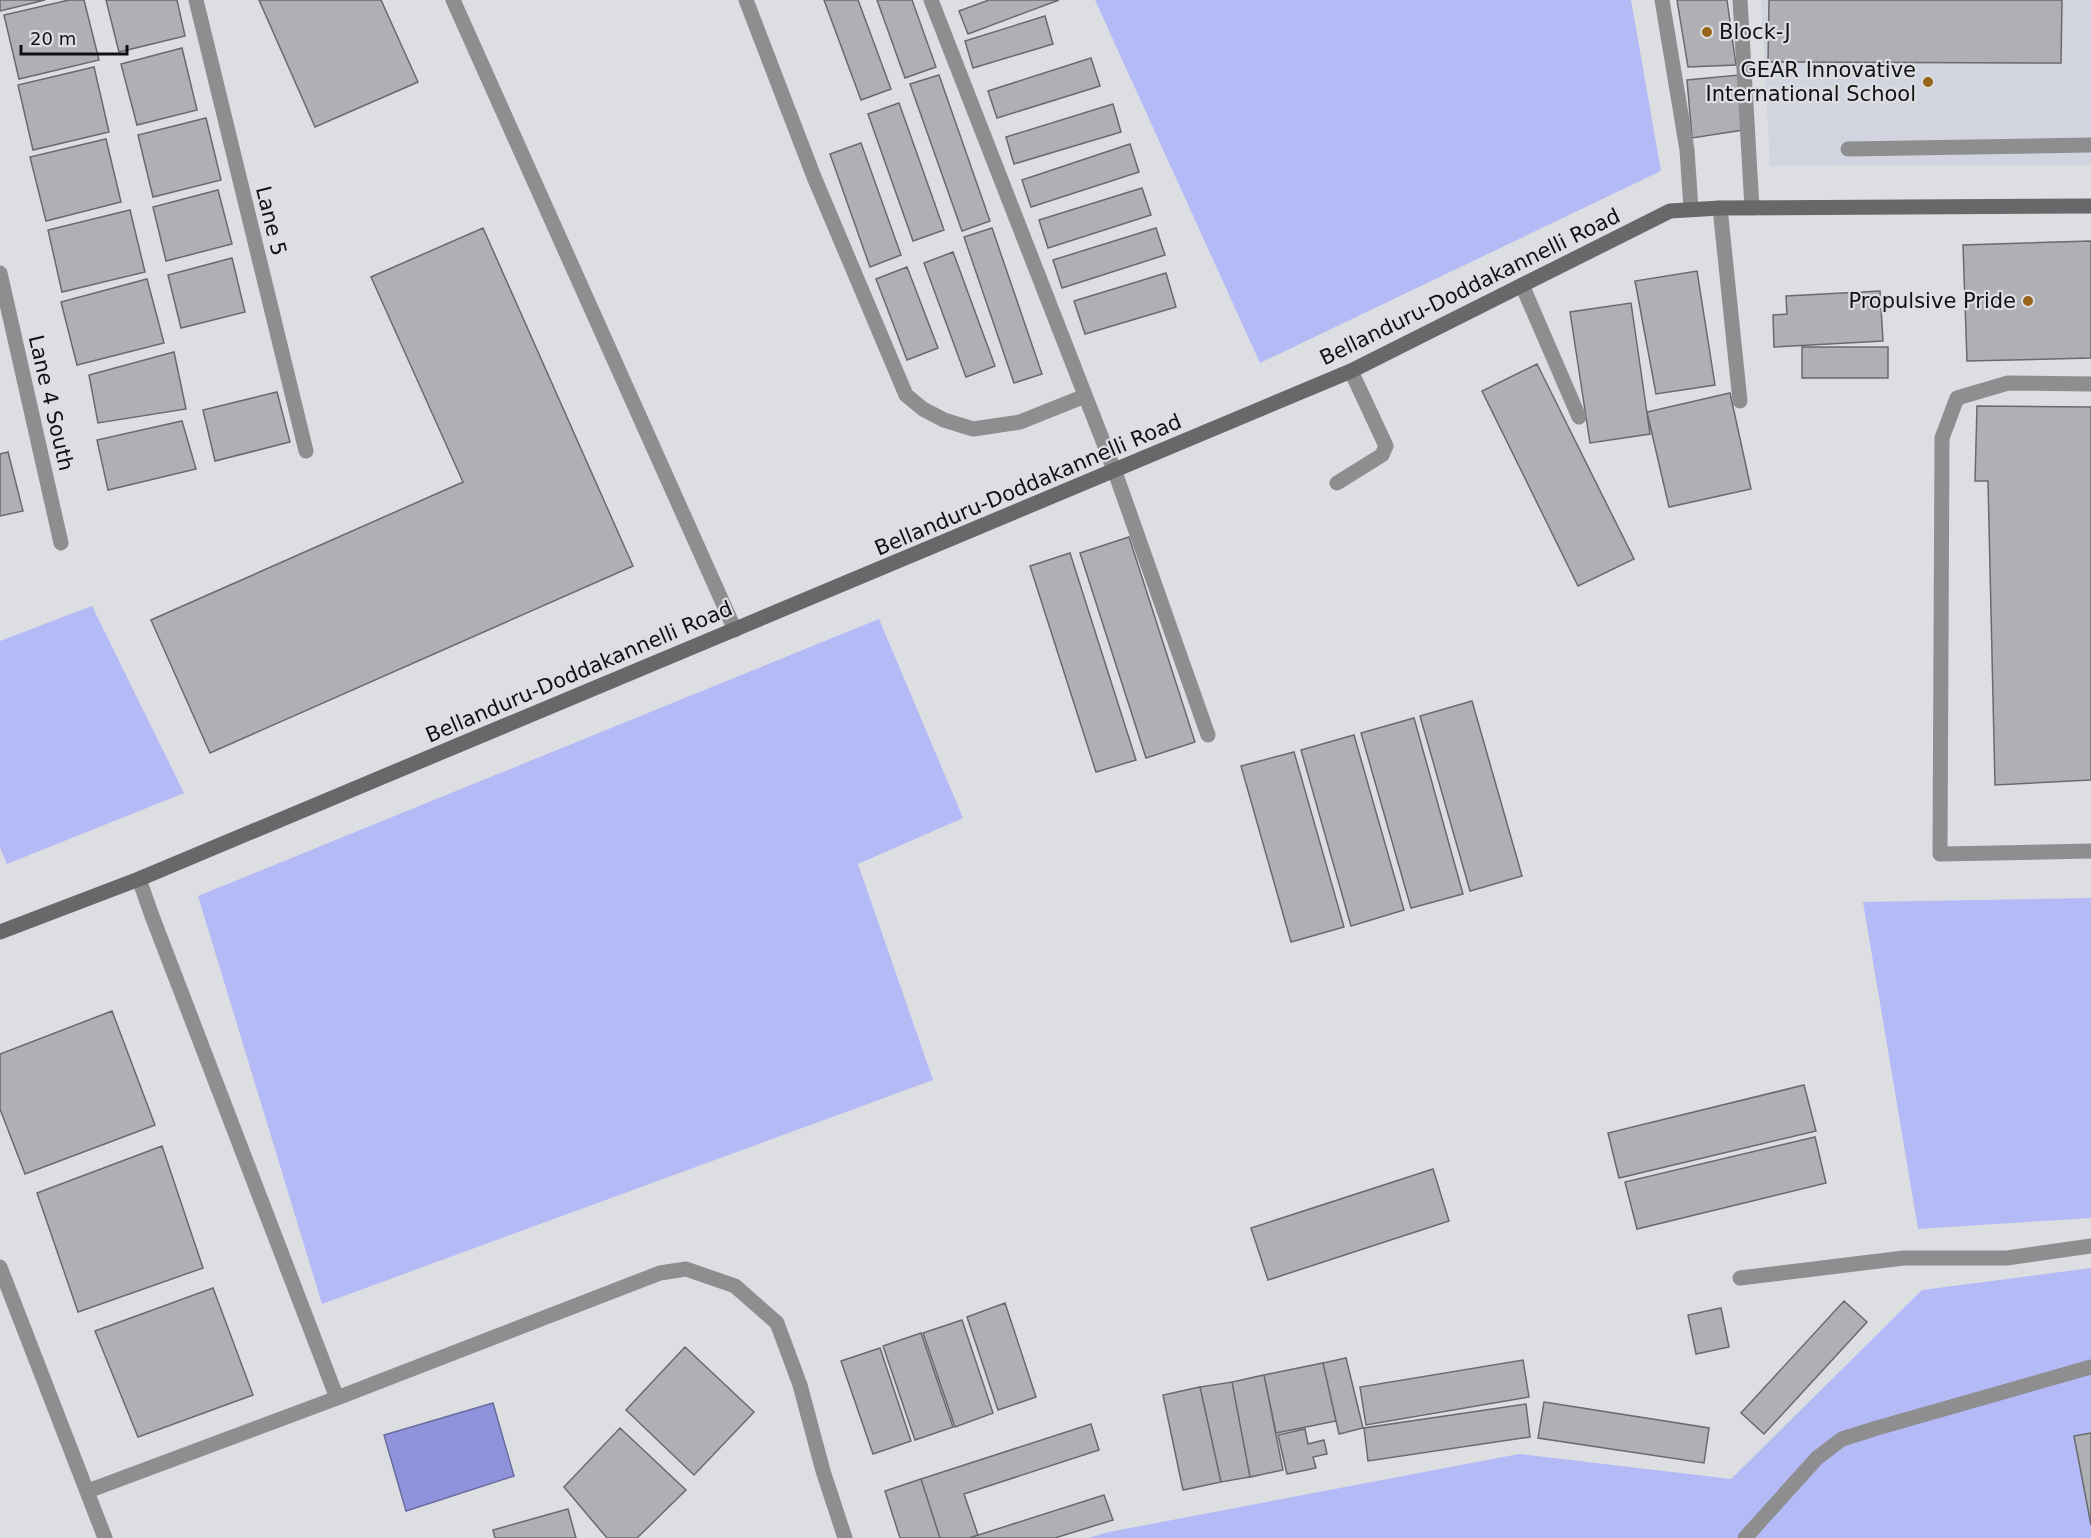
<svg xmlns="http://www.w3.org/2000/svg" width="2091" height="1538" viewBox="0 0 2091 1538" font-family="'DejaVu Sans',sans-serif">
  <rect width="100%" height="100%" fill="#dddee2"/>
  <path fill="#d2d4df" d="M1761,0h330v165l-321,1z"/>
  <path fill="#b4baf6" d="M1095,0h536l30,171 -401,192z
    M92,606l92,187 -177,71 -7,-16v-207z
    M879,619l84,199 -105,46 75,216 -611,224 -124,-408z
    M2091,898v320l-173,11 -55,-327z
    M2091,1268v270h-1003l21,-6 410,-78 212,25 191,-189z"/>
  <path fill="#8e93db" stroke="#686c9f" stroke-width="1.5" d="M493,1403l21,73 -108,35 -22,-76z"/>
  <path fill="#afb0b4" stroke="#696a6e" stroke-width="1.5" d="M0,0h45l-45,11z
    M69,0h15l15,60 -80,19 -15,-64z
    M106,0h71l8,36 -66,16z
    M259,0h122l37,82 -103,45z
    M824,0h34l33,89 -30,11z
    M877,0h35l24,67 -31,11z
    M989,0h70l-91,34 -9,-23z
    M1677,0h50l9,65 -48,2z
    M1769,0h293l-1,63 -293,-1z
    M1045,16l8,28 -80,24 -8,-27z
    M182,48l15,62 -60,15 -16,-61z
    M1091,58l9,28 -103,32 -9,-27z
    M94,67l15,65 -76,18 -15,-65z
    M939,75l51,146 -28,10 -52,-147z
    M1739,75l4,55 -51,8 -5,-58z
    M899,103l45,127 -31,11 -45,-127z
    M1113,104l8,28 -107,32 -8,-27z
    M206,118l15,62 -68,17 -15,-62z
    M106,139l15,63 -75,19 -16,-64z
    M861,143l40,112 -31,12 -40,-113z
    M1130,144l9,28 -108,35 -9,-27z
    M1142,188l9,27 -103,33 -9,-28z
    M218,190l14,54 -66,17 -13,-54z
    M130,210l15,62 -83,20 -14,-62z
    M483,228l150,338 -423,187 -59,-133 312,-138 -92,-205z
    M992,228l50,146 -28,9 -50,-146z
    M1156,228l9,27 -103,33 -9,-28z
    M2091,241v117l-124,3 -4,-116z
    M953,252l42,114 -29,11 -42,-114z
    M232,258l13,54 -64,16 -13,-53z
    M907,267l31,81 -31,12 -31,-81z
    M1697,271l18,114 -59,9 -21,-113z
    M1166,273l10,34 -91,27 -11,-33z
    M147,279l17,64 -87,22 -16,-63z
    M1880,291l3,50 -109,6 -1,-32 14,-1 -1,-18z
    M1631,303l19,131 -60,9 -20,-131z
    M1802,347h86v31h-86z
    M174,352l12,57 -88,14 -9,-48z
    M1537,364l97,195 -56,27 -96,-195z
    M277,392l13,50 -75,19 -12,-51z
    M1730,393l21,96 -82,18 -22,-95z
    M1977,406l114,1v373l-96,5 -7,-304h-13z
    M182,421l14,48 -88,21 -11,-50z
    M8,452l15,59 -23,5v-62z
    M1129,537l66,205 -49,16 -66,-205z
    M1070,553l66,207 -40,12 -66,-206z
    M1472,701l50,175 -52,15 -50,-175z
    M1414,718l49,176 -52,14 -50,-175z
    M1354,735l50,175 -53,16 -50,-176z
    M1294,752l50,175 -53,15 -50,-176z
    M112,1011l43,114 -130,49 -25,-65v-55z
    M1804,1085l12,46 -197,47 -11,-45z
    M1815,1137l11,46 -189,46 -12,-47z
    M162,1146l41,122 -125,44 -41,-119z
    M1433,1169l16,52 -181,59 -17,-52z
    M213,1288l40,107 -115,42 -43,-106z
    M1844,1301l23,21 -103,112 -23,-21z
    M1005,1303l31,94 -38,13 -31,-93z
    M1721,1308l8,39 -33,7 -8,-39z
    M962,1320l31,93 -38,14 -32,-94z
    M921,1333l32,94 -38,13 -32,-94z
    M685,1347l69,65 -60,63 -68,-65z
    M880,1348l31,93 -38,13 -32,-93z
    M1346,1358l17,70 -24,6 -16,-71z
    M1523,1360l6,37 -163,28 -6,-38z
    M1323,1363l13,58 -60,12 -12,-58z
    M1264,1375l19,95 -33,7 -18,-95z
    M1232,1382l18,95 -29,5 -21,-95z
    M1200,1387l21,95 -38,8 -20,-95z
    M1544,1402l165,26 -5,35 -166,-25z
    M1526,1404l4,33 -162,24 -4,-33z
    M1091,1424l8,26 -135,44 14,41 -9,3h-29l-19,-59z
    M620,1428l66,62 -49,48h-30l-43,-51z
    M1305,1429l3,15 16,-4 3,14 -14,3 3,11 -29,6 -9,-39z
    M2091,1433v92l-17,-89z
    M921,1479l19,59h-40l-15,-47z
    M1104,1495l9,25 -58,18h-86z
    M568,1509l8,29h-81l-2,-8z"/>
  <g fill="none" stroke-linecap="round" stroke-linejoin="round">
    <path stroke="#8e8e90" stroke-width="15" d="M453,0l282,630
      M1848,149l243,-4
      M1522,285l57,132
      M1337,483l45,-28 4,-9 -35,-75"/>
    <path stroke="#8e8e90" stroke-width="15" d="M196,0l110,451
      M746,0l68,177 92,218 17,14 21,11 29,9 47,-7 65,-26
      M931,0l184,472 93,263
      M1662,0l25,150 4,59
      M1740,0l12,208
      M1720,208l20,193
      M0,273l61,270
      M2091,384l-83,-1 -51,15 -15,40 -2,416 151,-3
      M139,879l13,37 185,482 323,-125 26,-4 49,17 42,37 23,62 23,86 22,67
      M0,1267l105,271
      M1740,1278l164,-20h103l84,-12
      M88,1491l249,-93
      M1745,1538l72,-80 25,-19 35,-11 214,-61"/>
    <path stroke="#68686b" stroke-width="15" d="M0,932l139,-53 1212,-508 319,-160 50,-3 371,-2"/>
  </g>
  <g fill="#98641a" stroke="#dddee2" stroke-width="2">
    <circle cx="1707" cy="32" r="6"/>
    <circle cx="1928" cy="82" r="6"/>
    <circle cx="2028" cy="301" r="6"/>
  </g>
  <g text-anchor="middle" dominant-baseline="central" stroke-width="4.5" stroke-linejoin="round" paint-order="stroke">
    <g font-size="21" fill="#101112" stroke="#dddee2" text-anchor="end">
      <text x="1719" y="32" text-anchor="start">Block-J</text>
      <text x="1916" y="70">GEAR Innovative<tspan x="1916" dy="24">International School</tspan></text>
      <text x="2016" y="301">Propulsive Pride</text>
    </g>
    <g font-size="21" fill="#101112" stroke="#dddee2">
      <text transform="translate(271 221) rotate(76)">Lane 5</text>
      <text transform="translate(1470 287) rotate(-26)">Bellanduru-Doddakannelli Road</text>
      <text transform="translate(51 403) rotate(77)">Lane 4 South</text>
      <text transform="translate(1028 485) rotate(-23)">Bellanduru-Doddakannelli Road</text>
      <text transform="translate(579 672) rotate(-23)">Bellanduru-Doddakannelli Road</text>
    </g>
  </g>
  <path d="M21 45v9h106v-9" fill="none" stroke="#101112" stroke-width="3"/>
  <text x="30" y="45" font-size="18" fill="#101112" stroke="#dddee2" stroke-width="4.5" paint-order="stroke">20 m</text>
</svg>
